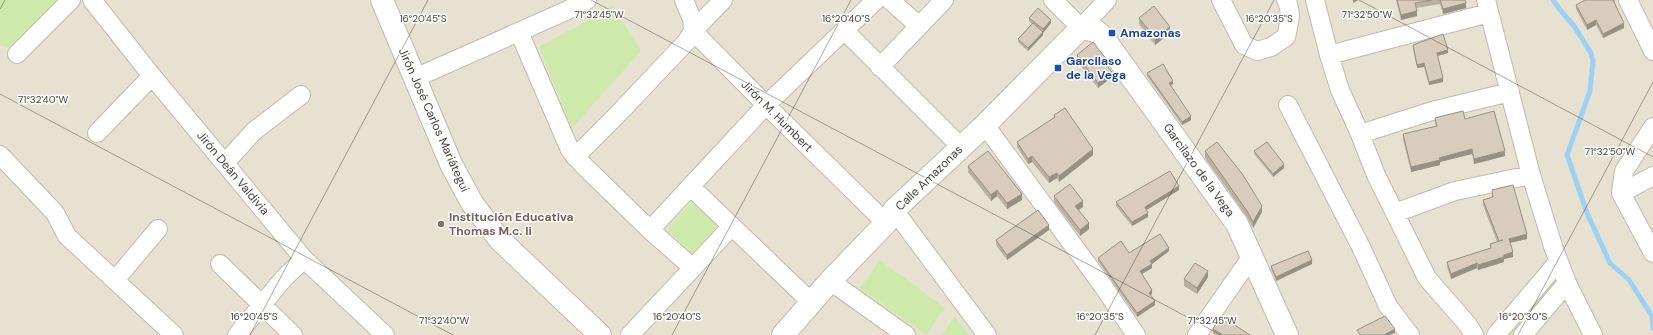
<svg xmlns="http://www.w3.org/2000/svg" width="1653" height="335" viewBox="0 0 1653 335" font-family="'DM Sans',sans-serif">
  <rect width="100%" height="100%" fill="#f3efe4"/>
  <path fill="#e7e1d2" d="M0,0h1653v335h-1653z"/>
  <path fill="#ceeaab" d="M0,0h61l-46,49 -15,-4z
    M613,6l28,45 -69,77 -33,-81z
    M694,200l26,24 -28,30 -25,-24z
    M880,260l65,48 -19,27 -66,-47z
    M1557,277l5,4 -49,54h-8z
    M955,316l14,19h-27z"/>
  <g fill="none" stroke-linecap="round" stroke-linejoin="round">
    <path stroke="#9dd1f4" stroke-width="5" d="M1553,0l8,11 13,15 17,27 2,8 -3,30 -23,64 20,58 23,50 19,17 23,36 1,12"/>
    <g stroke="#c2b9a9" stroke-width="20">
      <path id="minor" d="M92,0l60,76 152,183 81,76
        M684,0l8,19 1,12 73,74 120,118
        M890,0l29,26
        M1053,0l28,28 26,-28
        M1221,0l23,45 13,6 14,-4 15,-10c3,-13 7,-25 0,-37
        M1315,0l14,55 11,35 20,44 16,41 51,103 41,47 6,10
        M1486,0l45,175 22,71 14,37 26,52
        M1628,0l25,51
        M844,30l117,117
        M519,32l51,118 12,14 68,66 43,38
        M17,54l54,-54
        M1329,55l160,-42
        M880,67l64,-67
        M415,78l153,-68 19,-10
        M1288,105l73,142 27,59 22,29
        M985,125l118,161 33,49
        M1653,127l-29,44 -3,22 32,60
        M97,133l55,-57
        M1360,134l72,-23 78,-19
        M0,155l55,58 12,23 107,99
        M575,157l44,-44 68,-72 6,-10 30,-31
        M225,163l29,-32 47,-36
        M691,187l120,115
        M1621,193l32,-17
        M894,210l93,125
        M1395,213l60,-22 76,-16
        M650,230l116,-125 110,-105
        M220,264l73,71
        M116,279l42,-50
        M830,281l76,54
        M237,335l47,-57 20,-19
        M630,335l102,-109
        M1197,335l55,-79
        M1496,335l62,-73
        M1523,335l44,-52"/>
    </g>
    <g stroke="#c2b9a9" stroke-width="24">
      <path id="tertiary" d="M382,0l69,164 21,39 27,36 101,96
        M783,335l47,-54 56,-58 8,-13 91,-85 96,-97 15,3 6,5 135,188 50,111"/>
    </g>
    <use href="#minor" stroke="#fff" stroke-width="18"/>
    <use href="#tertiary" stroke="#fff" stroke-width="22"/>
  </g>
  <path fill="#bab0a2" d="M1396,0h69l1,8 -23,6 -3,-10 -23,4v8l-16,4z
    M1615,0v3l9,25 -21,10 -7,-13 -9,5 -11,-21v-4z
    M1029,18l22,5 -8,10v2l-15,16 -10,-9v-3l14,-15 -3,-3z
    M1139,18l31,15 -15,12 -16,-21z
    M1413,45l35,8 -11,3 6,26 -14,3 -5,-18 -7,1 -4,-20z
    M1077,55l30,10 5,12 -14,11 -21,-27z
    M1147,73l26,11 -2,1 20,35 -9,5 -35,-49z
    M1054,115l39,40 -34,27 -2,-4 -8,5 -17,-21 -4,2 -11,-17v-5l37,-24z
    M1435,118l30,1 40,37 -31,8 -2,-10 -32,8v3l-29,7 -8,-33v-5l33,-8 -1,-3z
    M1205,151l57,61 -9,16 -6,-11 -42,-59z
    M1254,151l30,17 -11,9 -19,-23z
    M968,166l54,34 -15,9 -10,-13 -6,5 -23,-29z
    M1179,190l-33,20 2,7 -16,9 -16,-20v-4z
    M1492,190l35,49 -17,4 3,14 -9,2v3l-26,8 -1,-2 -26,11 -4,-12v-5l43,-14v-4l7,-2 -14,-37v-5l9,-2z
    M1054,196l29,11 -4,3 10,19 -9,7 -26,-34z
    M1049,230l-42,30 -11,-15v-5z
    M1169,251l-17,13v4l-10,6 10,20 -1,1 4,10 -18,12 -39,-56v-3l31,-5z
    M1312,264l-36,17 -5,-12v-3z
    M1208,277l-11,17 -13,-8v-7z
    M1213,329l37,6h-35l-2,-1z"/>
  <path fill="#979084" d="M1353,0h6l-6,3z
    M1466,3v5l-23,6v-5z
    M1417,11v5l-16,4v-5z
    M1051,20v3l-8,10v-4z
    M1596,20v5l-9,5v-5z
    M1624,23v5l-21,10v-4z
    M1170,27v6l-15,12v-7z
    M1043,32v3l-15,16v-3z
    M1448,50v3l-11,3v-3z
    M1107,60v5l-3,-3z
    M1424,63v4l-7,1v-3z
    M1112,72v5l-14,11v-5z
    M1443,78v4l-14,3v-3z
    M1173,81v3l-4,2v-3z
    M1191,116v4l-9,5v-3z
    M1093,149v6l-34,27v-6z
    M1472,149v5l-32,8v3l-29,7v-5l28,-9z
    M1505,151v5l-31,8v-5z
    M1032,156v6l-4,2v-5z
    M1284,164v4l-11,9v-3z
    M1057,173v5l-8,5v-6z
    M1179,186v4l-34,21v-4z
    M997,190v6l-6,5v-6z
    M1022,194v6l-15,9v-6z
    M1083,201v6l-8,5v-6z
    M1262,206v6l-9,16v-6z
    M1148,213v4l-16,9v-4z
    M1089,223v6l-9,7v-6z
    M1049,225v5l-42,30v-5z
    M1527,234v5l-18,4v-4z
    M1169,248v3l-17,13v4l-12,7v-4l10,-10z
    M1513,252v5l-9,2v3l-26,8v-5l26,-10z
    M1312,260v4l-36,17v-4z
    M1477,263v5l-26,11v-5z
    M1208,271v6l-11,17v-6z
    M1152,290v4l-3,2v-3z
    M1155,301v4l-18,12v-4z
    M1395,329v4l-5,2h-6z"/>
  <path fill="#d8cdbc" stroke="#979084" d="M1397,0h35l-17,3 2,8 -16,4z
    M1440,0h25l1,3 -23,6z
    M1585,0h28l11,23 -21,11 -7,-14 -9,5 -11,-20z
    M1154,6l16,21 -15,11 -16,-20z
    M1038,8l13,12 -8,9 -14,-11z
    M1033,23l10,9 -15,16 -10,-9z
    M1443,34l5,16 -11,3 6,25 -14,4 -5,-19 -7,2 -4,-20z
    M1093,42l14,18 -3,2 8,10 -14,11 -21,-28z
    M1163,64l10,17 -4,2 22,33 -9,6 -35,-49z
    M1065,108l28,41 -34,27 -2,-3 -8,4 -17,-21 -4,3 -11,-17 38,-25 -1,-2z
    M1463,111l2,8 29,-8 11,40 -31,8 -2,-10 -33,9 1,2 -29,7 -8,-33 34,-8 -2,-8z
    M1217,142l26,33 19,31 -9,16 -6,-11 -42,-60z
    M1267,142l17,22 -11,10 -19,-23z
    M988,151l34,43 -15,9 -10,-13 -6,5 -23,-29z
    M1170,171l9,15 -34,21 3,6 -16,9 -16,-20z
    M1070,184l13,17 -8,5 14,17 -9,7 -26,-34z
    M1513,185l14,49 -18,5 4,13 -9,3v2l-26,8 -1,-2 -26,11 -4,-12 44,-14 -1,-4 13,-4 -4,1 -16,-41 10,-3 -1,-7z
    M1038,210l11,15 -42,30 -11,-15z
    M1160,234l9,14 -19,13 2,3 -12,7 12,19 -3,3 6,8 -18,12 -39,-55 23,-17 8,12z
    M1308,251l4,9 -36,17 -5,-11z
    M1195,263l13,8 -11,17 -13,-9z
    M1221,316l29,19h-27l-10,-6z
    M1385,316l10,13 -11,6h-24l-3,-5z"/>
  <path fill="none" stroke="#463f34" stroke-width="1" stroke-opacity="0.45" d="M591,0l630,335M1359,0l294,157M0,9l5,-9M0,94l453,241M250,335l178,-335M672,335l179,-335M1095,335l179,-335M1518,335l135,-253"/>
  <g fill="#1a4fb4" stroke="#fff" stroke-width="1.5">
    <rect x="1108" y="29" width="8" height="8" rx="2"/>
    <rect x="1054" y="64" width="8" height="8" rx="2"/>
  </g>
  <circle fill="#8d6e63" stroke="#fff" stroke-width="1.5" cx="441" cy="224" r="4"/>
  <g text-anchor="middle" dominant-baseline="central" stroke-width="3" stroke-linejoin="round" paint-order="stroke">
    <g font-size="12" font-weight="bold" fill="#164399" stroke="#fff" text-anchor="start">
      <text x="1120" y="33">Amazonas</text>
      <text x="1066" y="61">Garcilaso<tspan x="1066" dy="14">de la Vega</tspan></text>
    </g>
    <g font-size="12" fill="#463f34" stroke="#fff">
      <text transform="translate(777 116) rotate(45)">Jirón M. Humbert</text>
      <text transform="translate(434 120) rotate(66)">Jirón José Carlos Mariátegui</text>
      <text transform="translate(1199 170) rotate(54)">Garcilazo de la Vega</text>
      <text transform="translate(233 173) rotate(50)">Jirón Deán Valdivia</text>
      <text transform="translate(929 178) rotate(-44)">Calle Amazonas</text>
    </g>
    <g font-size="12" font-weight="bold" fill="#785e54" stroke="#fff" text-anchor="start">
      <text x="449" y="217">Institución Educativa<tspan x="449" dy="14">Thomas M.c. Ii</tspan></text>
    </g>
  </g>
  <g font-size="10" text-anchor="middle" fill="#463f34" stroke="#fff" stroke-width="3" stroke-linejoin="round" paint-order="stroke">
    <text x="1367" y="18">71°32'50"W</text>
    <text x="599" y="18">71°32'45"W</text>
    <text x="423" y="22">16°20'45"S</text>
    <text x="846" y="22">16°20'40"S</text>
    <text x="1269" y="22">16°20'35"S</text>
    <text x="43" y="103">71°32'40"W</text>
    <text x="1610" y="155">71°32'50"W</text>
    <text x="254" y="320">16°20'45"S</text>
    <text x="677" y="320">16°20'40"S</text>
    <text x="1100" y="320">16°20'35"S</text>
    <text x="1523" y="320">16°20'30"S</text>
    <text x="444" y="324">71°32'40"W</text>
    <text x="1212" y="324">71°32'45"W</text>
  </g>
</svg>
